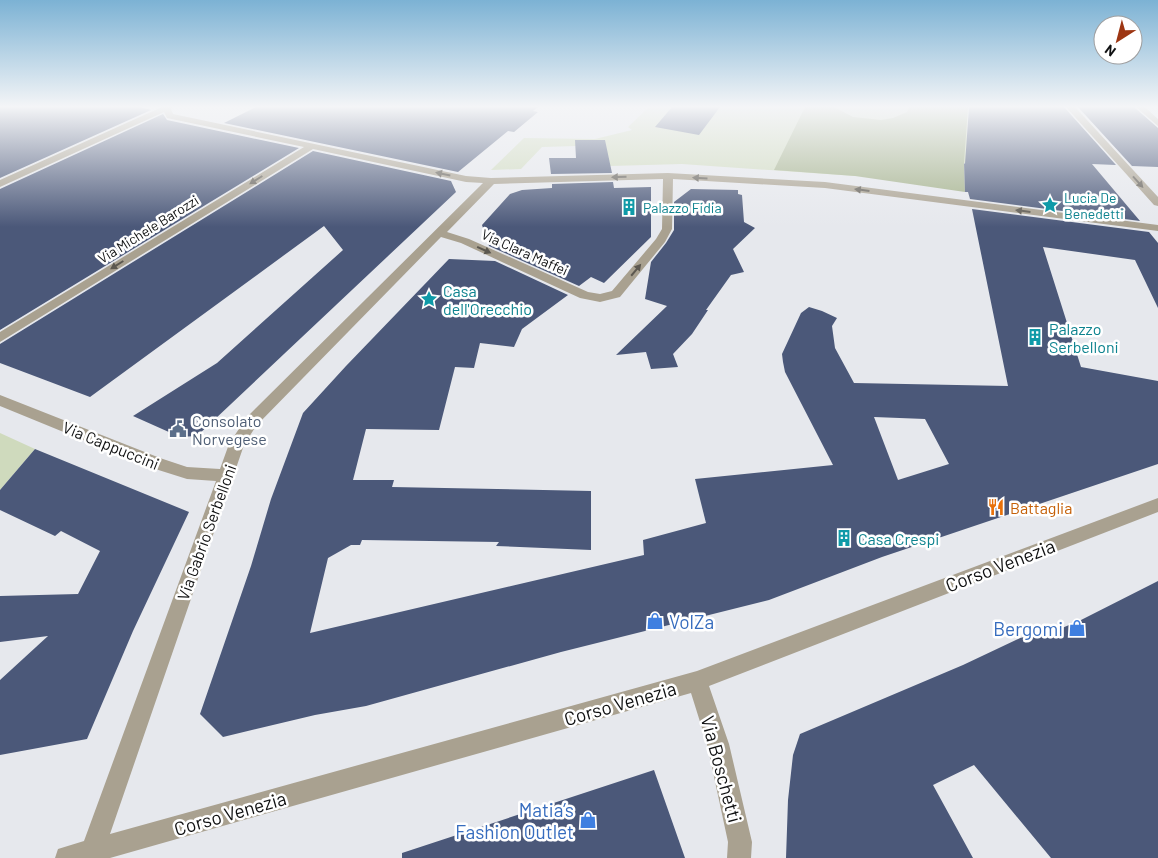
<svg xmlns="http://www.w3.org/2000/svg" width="1158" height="858" viewBox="0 0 1158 858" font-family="Barlow,sans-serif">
  <rect width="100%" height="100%" fill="#e6e8ed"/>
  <path fill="#cfdabd" d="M649,107h319l-1,34 45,28 -48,-6 -109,13 -173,-12 -72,2 -2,-11 -8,1 -4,-16h-20v6l-34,1 -21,22 -30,1 33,-32 71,1 37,-9 -4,-3z
    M0,433l35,16 -35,41z"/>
  <path fill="#a2b089" d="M805,107h29l19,10 28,3 12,-2 14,-6 2,-5h59l-4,56 1,29 -110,-16 -81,-6z"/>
  <path fill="#4b5879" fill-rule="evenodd" d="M0,107h140l11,3 -151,68z
    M256,107h282l-5,4 5,1 -24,20 -6,-1 -50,41 -234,-49z
    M672,107h48l-21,28 -44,-8z
    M969,107h95l52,58 -24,-1 48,57 -170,-22 -2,-7h-3l-1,-29 1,1z
    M1078,107h56l24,21v39l-26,-1z
    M163,114l4,6 132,28 -299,182v-141z
    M575,140h30l7,33 -61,1 -2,-16h27z
    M313,151l138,30 5,11 -259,244 -17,1 -47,-21 84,-53 126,-113 -19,-24 -234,171 -90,-34v-19z
    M613,182l1,6 37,-1v50l-47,46 -13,-6 -12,9 -90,-40 -7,-21 28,-31 12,-4 30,-2v-4z
    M691,189l47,1v4l4,1 2,27 11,6 -22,21 11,23 -13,3 -25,35h2l-16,24 -19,20 5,13 -27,2 -5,-17 -30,3 51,-49 -22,-7 6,-37 15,-19 8,-13v-28z
    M972,209l177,23 9,11v65l-23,-48 -92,-13 38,120 77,14v83l-276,93 -113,43 -208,52 -195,54 -51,9 -92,22 -23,-23 51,-148 20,-67 32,-86 43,-47 103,-107 46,2 73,34 -46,34 -8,18 -34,-4 -6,25 -19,-1 -16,63 -73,-1 -13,51h41l-2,7 199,4v59l-95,-4 3,-4 -137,-2 -2,5h-9l-23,13 -18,75 334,-78 -1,-15 63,-17 -11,-44 138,-14 -48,-93 -2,-10 -1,-8 19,-41 8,-6 13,4 15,7 -5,8 3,22 19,35 154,3zM874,417l51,2 24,45 -51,16z
    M35,449l154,63 -56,119 -46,108 -87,16v-75l48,-44 -48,6v-46l78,-2 22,-43 -39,-20 -6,5 -55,-26v-20z
    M1158,581v277h-107l-77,-93 -41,20 40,73h-187l2,-58 5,-45 7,-21 163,-69 57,-27 42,-10 19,-8z
    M654,770l31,88h-283v-5z"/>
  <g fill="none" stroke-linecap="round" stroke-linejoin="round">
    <path fill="#a9a190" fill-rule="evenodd" d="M162,107h11l-2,2 2,5 293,62 25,2 177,-5 157,9 333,43v6l-333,-43 -152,-9 -1,50 -7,13 -45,55 -20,5 -20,-4 -119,-55 -20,-6 -185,189 -12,19 -134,389 587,-163 461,-173v14l-449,174 20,58 23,98 -1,16h-24l1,-16 -21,-98 -16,-51 -581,165h-55l3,-9 26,-8 132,-360 -29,-2 -38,-12 -149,-61v-11l160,63 27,9 33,2 9,-25 17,-26 237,-235 -17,-1 -153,-33 -313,193v-10l304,-185 -137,-29 -3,-6 -164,75v-7zM663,179l-1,50 -6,10 -44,52 -12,3 -12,-2 -119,-53 -22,-7 47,-48z
      M1066,107h9l83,90v9l-4,-1z
      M1136,107h9l13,12v7z"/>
  </g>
  <defs><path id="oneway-solid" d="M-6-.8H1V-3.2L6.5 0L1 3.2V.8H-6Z" transform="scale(1.25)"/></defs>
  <g fill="#5c5850">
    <use href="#oneway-solid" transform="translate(443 174) rotate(-168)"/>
    <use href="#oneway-solid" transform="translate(619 177) rotate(179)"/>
    <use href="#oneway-solid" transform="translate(700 178) rotate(-176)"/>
    <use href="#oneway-solid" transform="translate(256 180) rotate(148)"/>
    <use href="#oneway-solid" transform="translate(1138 182) rotate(48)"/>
    <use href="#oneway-solid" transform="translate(862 190) rotate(-173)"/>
    <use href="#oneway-solid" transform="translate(1023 211) rotate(-173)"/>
    <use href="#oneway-solid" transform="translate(484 250) rotate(24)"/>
    <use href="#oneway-solid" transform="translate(117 265) rotate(148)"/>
    <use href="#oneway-solid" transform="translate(636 270) rotate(-50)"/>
  </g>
  <linearGradient id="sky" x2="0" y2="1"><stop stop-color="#7cb2d4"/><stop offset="0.47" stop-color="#f4f5f7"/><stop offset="1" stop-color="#f4f5f7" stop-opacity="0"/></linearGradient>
  <rect width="1158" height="227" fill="url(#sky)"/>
  <defs>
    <g id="sight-bare" transform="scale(1.35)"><path d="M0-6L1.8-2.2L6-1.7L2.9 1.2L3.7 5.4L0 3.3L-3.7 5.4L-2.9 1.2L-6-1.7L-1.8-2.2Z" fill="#0f9aa8" stroke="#fff" stroke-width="2.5" paint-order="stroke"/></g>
    <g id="building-bare" transform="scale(1.35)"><path d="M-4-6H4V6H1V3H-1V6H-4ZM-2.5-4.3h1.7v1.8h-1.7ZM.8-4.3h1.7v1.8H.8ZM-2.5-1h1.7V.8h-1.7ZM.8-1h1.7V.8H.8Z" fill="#0f9aa8" stroke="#fff" stroke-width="2.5" paint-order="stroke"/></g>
    <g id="civic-bare" transform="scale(1.35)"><path d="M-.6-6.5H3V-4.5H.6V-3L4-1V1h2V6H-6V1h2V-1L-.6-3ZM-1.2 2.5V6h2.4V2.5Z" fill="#5c6f8a" stroke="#fff" stroke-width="2.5" paint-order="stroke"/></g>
    <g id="restaurant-bare" transform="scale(1.35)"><path d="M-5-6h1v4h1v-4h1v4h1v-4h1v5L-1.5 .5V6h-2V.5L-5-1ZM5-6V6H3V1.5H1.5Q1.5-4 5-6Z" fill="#e8710a" stroke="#fff" stroke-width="2.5" paint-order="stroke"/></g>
    <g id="shop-bare" transform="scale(1.35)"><path d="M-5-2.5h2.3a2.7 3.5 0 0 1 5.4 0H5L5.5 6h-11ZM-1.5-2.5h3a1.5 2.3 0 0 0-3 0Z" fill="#3f7fe0" stroke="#fff" stroke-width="2.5" paint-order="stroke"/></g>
  </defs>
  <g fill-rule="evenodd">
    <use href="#sight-bare" x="1050" y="205"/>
    <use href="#building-bare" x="629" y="207"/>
    <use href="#sight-bare" x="429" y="299"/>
    <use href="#building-bare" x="1035" y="337"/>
    <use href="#civic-bare" x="178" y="429"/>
    <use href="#restaurant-bare" x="996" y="507"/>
    <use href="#building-bare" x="844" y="538"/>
    <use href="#shop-bare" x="655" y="621"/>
    <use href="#shop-bare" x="1077" y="628"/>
    <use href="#shop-bare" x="588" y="820"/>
  </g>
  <g text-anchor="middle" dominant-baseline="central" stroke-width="5" stroke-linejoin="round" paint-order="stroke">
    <g font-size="14" fill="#0d838f" stroke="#fff" text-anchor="start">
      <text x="1064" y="197">Lucia De<tspan x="1064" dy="16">Benedetti</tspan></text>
      <text x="643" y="207">Palazzo Fidia</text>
    </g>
    <g font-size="14" fill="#0f1011" stroke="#fff">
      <text transform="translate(148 229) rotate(-32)">Via Michele Barozzi</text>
      <text transform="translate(525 252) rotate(24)">Via Clara Maffei</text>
    </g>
    <g font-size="16" fill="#0d838f" stroke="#fff" text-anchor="start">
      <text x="443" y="290">Casa<tspan x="443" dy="18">dell'Orecchio</tspan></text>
      <text x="1049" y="328">Palazzo<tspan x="1049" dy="18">Serbelloni</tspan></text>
      <text x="858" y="538">Casa Crespi</text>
    </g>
    <g font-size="16" fill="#4e5e75" stroke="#fff" text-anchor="start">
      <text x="192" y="420">Consolato<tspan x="192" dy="18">Norvegese</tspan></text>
    </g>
    <g font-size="16" fill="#0f1011" stroke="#fff">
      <text transform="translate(111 445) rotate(22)">Via Cappuccini</text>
      <text transform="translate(206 532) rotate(-70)">Via Gabrio Serbelloni</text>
    </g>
    <g font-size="16" fill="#c56008" stroke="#fff" text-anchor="start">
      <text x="1010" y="507">Battaglia</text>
    </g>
    <g font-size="19" fill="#0f1011" stroke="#fff">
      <text transform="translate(1000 565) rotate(-21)">Corso Venezia</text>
      <text transform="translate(620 703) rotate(-16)">Corso Venezia</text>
      <text transform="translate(722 769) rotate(75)">Via Boschetti</text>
      <text transform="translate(230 813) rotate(-16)">Corso Venezia</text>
    </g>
    <g font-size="19" fill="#366cbe" stroke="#fff" text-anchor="end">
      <text x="669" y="621" text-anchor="start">VolZa</text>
      <text x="1063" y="628">Bergomi</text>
      <text x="574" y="809">Matia’s<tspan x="574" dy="22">Fashion Outlet</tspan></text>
    </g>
  </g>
  <g transform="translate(1118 40) rotate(216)"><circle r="24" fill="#ffffff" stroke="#9f9fa0"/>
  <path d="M0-4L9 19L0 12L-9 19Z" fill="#9d3613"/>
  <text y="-8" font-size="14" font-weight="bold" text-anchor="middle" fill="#0f1011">N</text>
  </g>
</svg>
